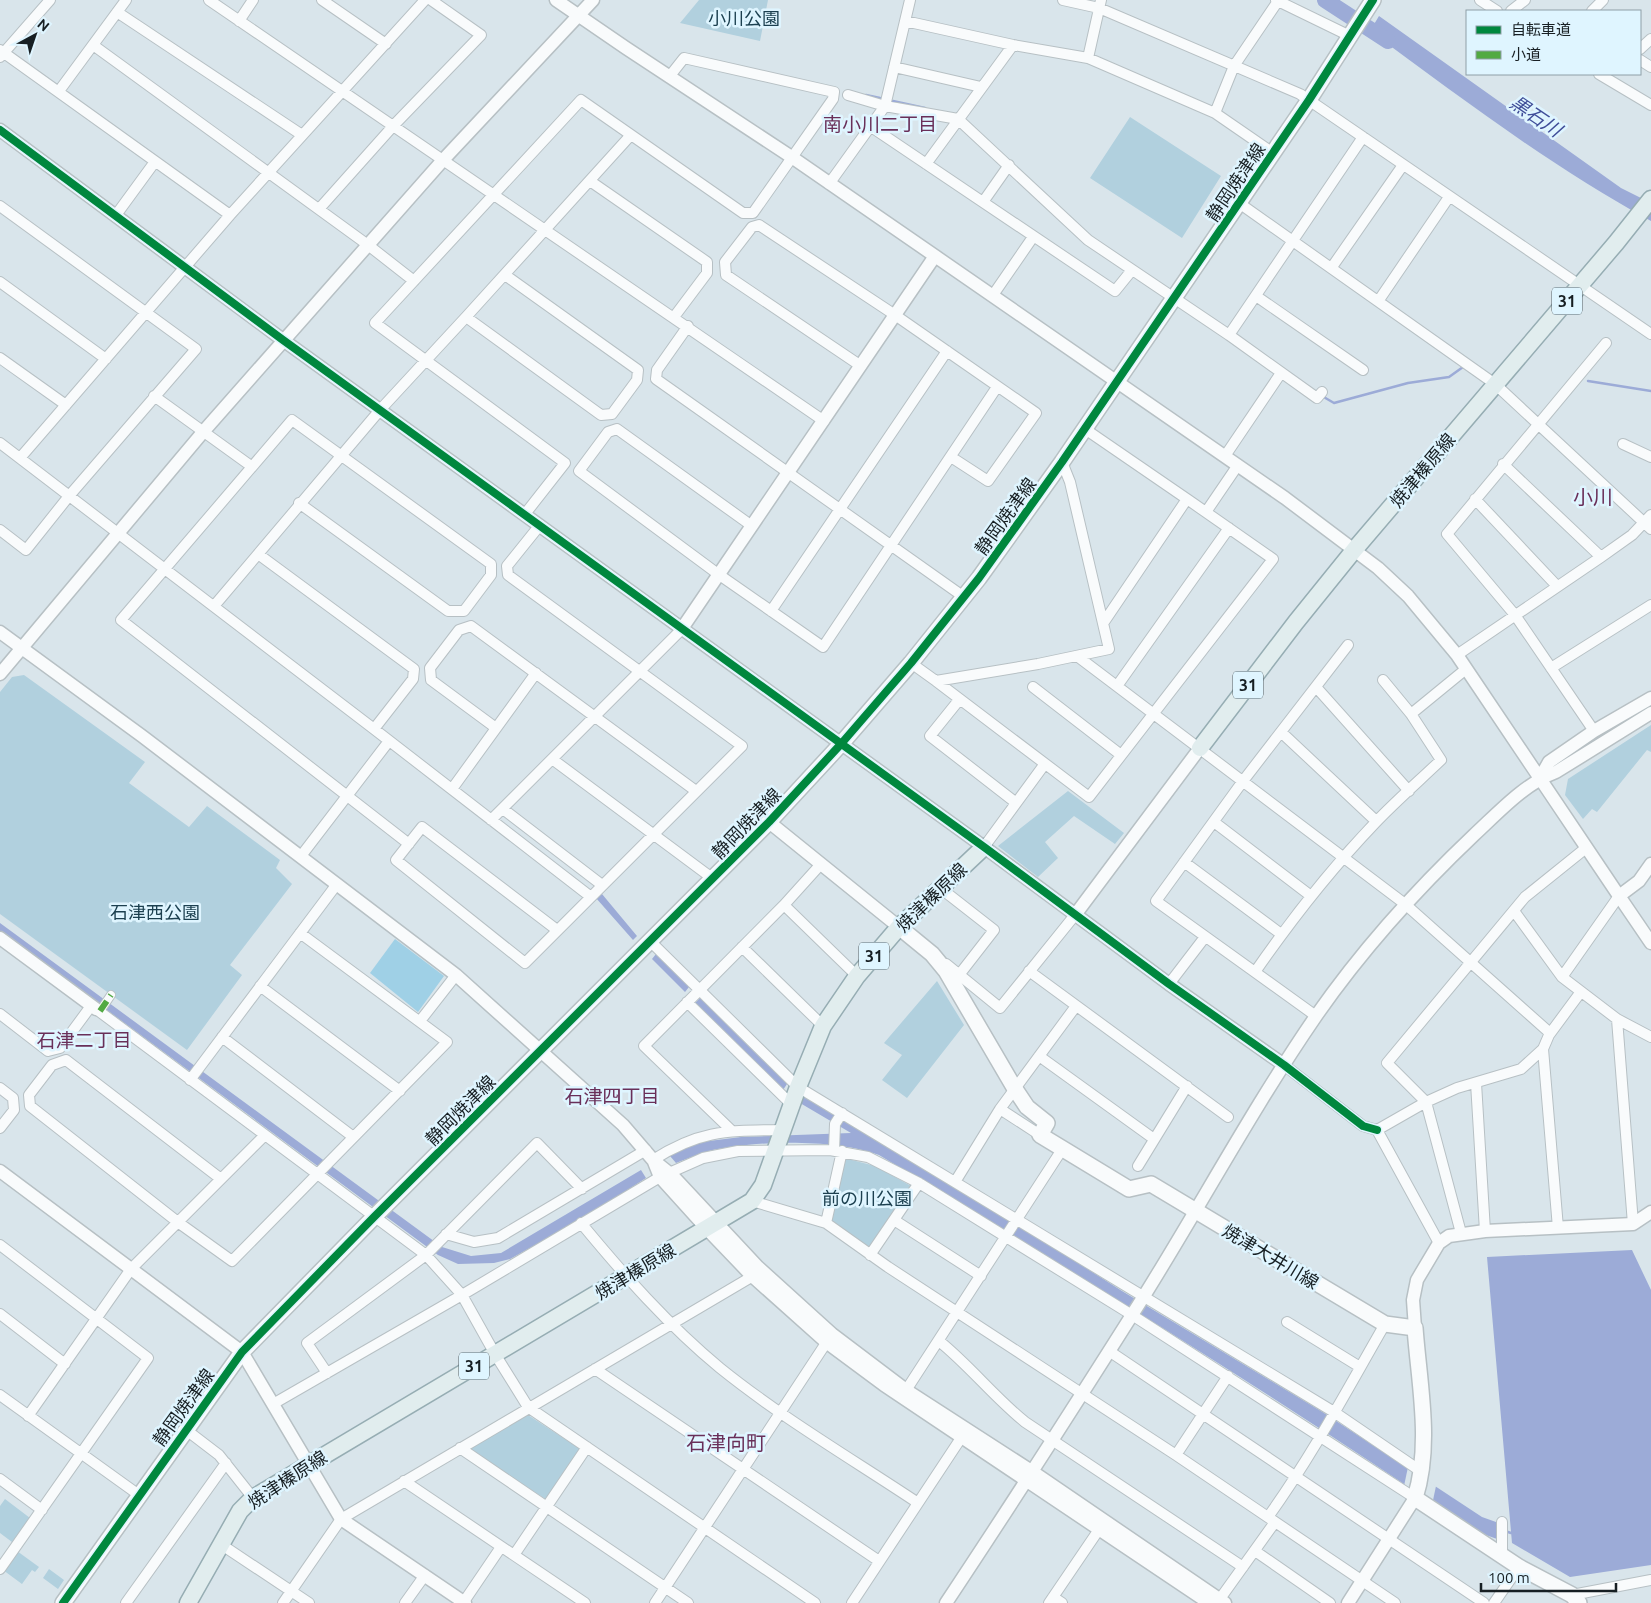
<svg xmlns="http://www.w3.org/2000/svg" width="1651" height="1603" viewBox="0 0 1651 1603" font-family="Ubuntu,'Noto Sans JP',sans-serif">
  <rect width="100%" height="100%" fill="#d9e5eb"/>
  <path fill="#b1d0de" d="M699,0h69l-8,41 -80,-18z
    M1130,117l91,59 -39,62 -92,-60z
    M24,675l121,87 -16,21 60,44 18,-21 73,54 -4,8 16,16 -62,81 12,10 -55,75 -187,-136v-222l12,-15z
    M1651,725v27l-4,-2 -50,62 -5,-3 -9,10 -18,-24 3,-16z
    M1068,791l56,42 -9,11 -41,-28 -29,26 13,16 -20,19 -40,-31z
    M937,981l27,44 -57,73 -25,-18 20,-25 -18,-12z
    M848,1159l27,7 36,20 -40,61h-4l-37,-26 14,-60z
    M528,1415l52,34 -33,51 -79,-51z
    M5,1499l25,19 -18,24 -12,-9v-27z
    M17,1551l22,16 -4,5 -3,-2 -10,14 -19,-14z
    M49,1569l15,11 -6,9 -15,-11z"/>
  <path fill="#9fd0e6" d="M395,939l49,37 -26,36 -48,-39z"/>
  <path fill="#9cabd7" d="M1379,16l242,172 30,15v18c-99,-54 -190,-123 -281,-190z
    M602,894l35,42 -4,4 -37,-42z
    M0,923l442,324 29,9 30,-3 140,-83 5,8 -60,39 -76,42 -16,4 -36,1 -20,-9 -438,-324z
    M656,954l33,33 -4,5 -33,-33z
    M700,998l87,86 -4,6 -88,-87z
    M804,1097l193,114 125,80 199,120 161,106 14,5 1,17 -25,-9c-193,-132 -392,-255 -593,-375 -43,-16 -125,-15 -170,-4 -11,3 -22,8 -33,12l-6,-7 1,-3 30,-11 40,-5 110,-4 -51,-30z
    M1632,1250l19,40v275l-81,12 -58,-34 -25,-286z"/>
  <path fill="#d9e5eb" d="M1408,1467l28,19 -4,19 -28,-19z"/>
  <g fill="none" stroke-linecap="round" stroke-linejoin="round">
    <path stroke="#9cabd7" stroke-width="2.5" d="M866,95l14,3
      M893,101l32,7
      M1588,381l63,10
      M1322,396l12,7 74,-20 41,-6 14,-10
      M1505,1531l6,2"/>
    <path stroke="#9cabd7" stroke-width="16" d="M1325,0l63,41"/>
    <g stroke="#b7c0c4" stroke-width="10">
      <path id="pedestrian" d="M100,1011l11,-16"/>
    </g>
    <g stroke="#b7c0c4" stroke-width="12">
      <path id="minor" d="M209,0l615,421
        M322,0l64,44
        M1063,0l36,8 201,86 351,240
        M1276,0l74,36
        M1480,0l17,11
        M1511,11l14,-11
        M1592,11l11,-11
        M117,12l185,123
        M239,21l14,-21
        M905,21l108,24 75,13 127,55 58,40
        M93,45l275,200 46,36
        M1640,49l11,-10
        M0,50l230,165 195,-215
        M0,57l50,-57
        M1088,58l13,-58
        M1640,60l11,7
        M894,67l87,20
        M1599,74l52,31
        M59,91l67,-91
        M848,95l37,11 73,13 130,121 141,95 88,63 5,-6
        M1215,113l19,-47 44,-65
        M870,126l245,165 17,-21
        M926,164l87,-119
        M590,181l117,81v11l-33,44
        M829,184l56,-78 25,-106
        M983,202l26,-37
        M1239,203l256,181 156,145
        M0,206l196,143 -127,147 -43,54 -26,-20
        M319,209l75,-84 87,-90 -50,-35
        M116,215l38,-52
        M1332,267l71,-102
        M0,282l106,77
        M993,295l40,-58
        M1256,296l107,74
        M1379,300l70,-103
        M466,317l135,98 11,-1 25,-34 1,-10 -133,-95
        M688,326l-31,44 -1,9 308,218
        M1229,335l134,-198
        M0,358l66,47
        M861,366l-135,-91 -1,-13 27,-35 7,-2 136,90 141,98 -48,68 -37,-24
        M154,396l97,70
        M1085,429l102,70 -83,123
        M0,443l374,286 217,168
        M1623,444l28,13
        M1225,456l56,-83
        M20,458l210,-243
        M1503,464l98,93
        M1475,499l82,87
        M299,503l149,108h16l27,-36v-11l-199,-144 -171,200 288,224
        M1206,512l32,-47
        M525,514l40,-51 -190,-140 206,-223 162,113h10l80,-114 1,-7 -150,-34 -15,19
        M540,525l-33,41 1,9 234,171 -217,217 -129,-103 26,-33 135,103
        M752,526l-135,-97 -9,3 -29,39 139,103 105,73 174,-260
        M258,554l156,115 -1,10 -39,50
        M214,606l166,-196 86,-93 164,-181
        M771,611l176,-260
        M1457,655l144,-98 31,-22 19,-20
        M1077,656l328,248 145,129
        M911,663l25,18 102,-17 71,-15 -39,-167 -8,-20
        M1551,668l100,-63
        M936,681l153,116 184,-238 -86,-60
        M1117,686l112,-158
        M1033,687l88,68
        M1316,687l93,104
        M959,700l-29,36 85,66
        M1411,714l55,-45
        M496,728l-65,-48 -1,-12 29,-38 12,-4 225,165
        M1594,731l-79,-116 -68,-81 159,-191
        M1281,732l95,89
        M552,759l160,119
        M452,789l84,-116
        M503,809l99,76
        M491,820l190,-190
        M1214,822l97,74
        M984,847l60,-82
        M301,856l88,-115
        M1184,862l97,72
        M939,887l55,43 -35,45
        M784,905l73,71
        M1514,911l48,66 55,42 34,18
        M650,941l148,146 536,325 88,60
        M742,947l81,79
        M946,964l54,44 75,-93
        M1029,971l199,146
        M1255,972c36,-52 76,-103 120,-149 21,-22 44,-42 66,-63l-30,-46 -28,-34
        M1562,977l57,-81
        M1169,984l36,-47
        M260,986l140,105
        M687,1002l105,103
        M96,1009l330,246 36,40 33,59 33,53 287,196
        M0,1014l48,37 12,-3 31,-42
        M1316,1016l-160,-115 87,-120 105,-136
        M1617,1019l16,205
        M420,1021l36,-46
        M222,1037l130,99
        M1543,1049l15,179
        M1039,1056l115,83
        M1284,1065l79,61 14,4
        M190,1080l147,-196
        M1476,1083l9,148
        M0,1088l13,10 1,12 -14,18
        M1000,1109l40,26
        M731,1130l-87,-84 140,-141 37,-41
        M834,1150l1,-26 7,-11
        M653,1160c48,-31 76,-29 130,-30
        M1138,1166l49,-80
        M221,1179l-155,-119 -14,5 -23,30 1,11 149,117 53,38 215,-219 -147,-109
        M955,1182l45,-73 76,-103
        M752,1201l74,22 62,44 288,188 219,148
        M894,1220l87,56
        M581,1223c43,52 87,102 139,145 62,50 132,91 198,135
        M826,1223l16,-72
        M1461,1233l-35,-131 -39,-39 138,-166 61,-49
        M446,1234l28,8 24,-4 148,-88
        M1439,1243l-62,-113 49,-28 31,-14 64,-19 22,-20 6,-14 31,-42
        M0,1245l148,113 -148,211
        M870,1255l49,-72
        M0,1314l65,50
        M1287,1322l73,45
        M939,1341c31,25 55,56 86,81l218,145
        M1109,1351l375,252
        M595,1369l284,192
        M327,1373l-20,-30 119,-88 111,-112 45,46
        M0,1395l139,100
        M903,1395l160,-247
        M273,1404l189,-109 198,-118 43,-19 35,-7 92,-1 38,7 51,26 213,132 283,183
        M28,1416l103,-147 133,-133
        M185,1429l34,26 34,43
        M460,1448l228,155
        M1176,1455l52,-79
        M0,1479l42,31
        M404,1481l181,122
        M1268,1517c44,-61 79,-127 117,-193
        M1502,1522v34
        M222,1545l87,58
        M1255,1551l75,52
        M514,1555l73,-108
        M1572,1595l79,-15
        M1053,1597l9,6
        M126,1603l100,-140
        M283,1603l58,-84 412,-243
        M405,1603l20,-28
        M463,1603l38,-56
        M655,1603l175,-266
        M852,1603l109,-165
        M1049,1603l51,-75
        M1217,1603l58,-81
        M1494,1603l25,-36"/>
    </g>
    <g stroke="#b7c0c4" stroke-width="15">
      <path id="tertiary" d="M556,0l70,48 167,110 142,98 -254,374
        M0,130l283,210 701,507 185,137 115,81
        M935,256l350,242 93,70 30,28 49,59 162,241
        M0,632l142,104 314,239 167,150 30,35 20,16 85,91 74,67 74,56 127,82 192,131
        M0,674l203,-242 240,-272 150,-160
        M1540,778l9,-16 45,-31 57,-33
        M769,822l130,105
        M1651,864l-12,17 -20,15 32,47
        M1075,915l125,-167
        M0,938l96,71
        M654,1162l6,15 47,52 44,46 75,67 58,43 325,218
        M0,1171l242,181 99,167 124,84
        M1415,1328l-2,-28 4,-20 22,-37 10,-7 36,-5 148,-7 18,-12
        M946,1603c67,-101 133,-204 198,-307 58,-93 110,-190 172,-280 46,-66 100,-126 158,-181 25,-23 50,-51 82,-63l95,-59
        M1348,1603l67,-105"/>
    </g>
    <g stroke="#b7c0c4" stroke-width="18">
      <path id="secondary" d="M899,927l33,27 14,17 69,118 12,18 20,16 -7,12 89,54 22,-5 234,140 30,4c4,55 17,116 0,170l104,69 53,28 7,8
        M63,1603l179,-251 132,-135 395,-395 72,-78 70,-81 68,-85 83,-116 247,-362 64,-100"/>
    </g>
    <g stroke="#96adb3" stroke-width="19">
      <path id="primary" d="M1200,748l96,-126 59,-73 261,-306 35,-44
        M188,1603l52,-92 13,-13 499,-297 11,-16 35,-98 25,-61 34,-50 42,-49 85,-80"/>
    </g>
    <use href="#pedestrian" stroke="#f9fbfc" stroke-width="8"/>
    <use href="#minor" stroke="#f9fbfc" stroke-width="10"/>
    <use href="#tertiary" stroke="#f9fbfc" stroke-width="12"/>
    <use href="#secondary" stroke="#f9fbfc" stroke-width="15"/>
    <use href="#primary" stroke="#e1edee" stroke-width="16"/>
    <path stroke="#52aa43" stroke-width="6" stroke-dasharray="12 6" stroke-linecap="butt" d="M100,1011l11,-16"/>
    <g stroke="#dff5ff" stroke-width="11">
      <path id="cycleway" d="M0,130l283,210 701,507 185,137 115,81 79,61 14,4
        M63,1603l179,-251 132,-135 395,-395 72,-78 70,-81 68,-85 83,-116 247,-362 64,-100"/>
    </g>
    <use href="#cycleway" stroke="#00873e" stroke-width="8"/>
  </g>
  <g text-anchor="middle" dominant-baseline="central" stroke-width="5" stroke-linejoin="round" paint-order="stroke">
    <g fill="#dff5ff" stroke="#535f65" stroke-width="1">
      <rect x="1552" y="287.5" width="30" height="27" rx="4"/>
      <rect x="1233" y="671.5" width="30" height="27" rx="4"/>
      <rect x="859" y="942.5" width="30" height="27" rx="4"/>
      <rect x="459" y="1352.5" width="30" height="27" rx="4"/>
    </g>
    <g font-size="16" font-weight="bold" fill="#171f23">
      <text x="1567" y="301">31</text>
      <text x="1248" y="685">31</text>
      <text x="874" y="956">31</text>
      <text x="474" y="1366">31</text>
    </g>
    <g font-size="18" fill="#1c4050" stroke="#dff5ff">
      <text x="744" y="18">小川公園</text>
      <text x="155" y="912">石津西公園</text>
      <text x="867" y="1198">前の川公園</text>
    </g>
    <g font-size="18" fill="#171f23" stroke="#dff5ff">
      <text transform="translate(1235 182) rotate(-56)">静岡焼津線</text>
      <text transform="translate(1422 470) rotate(-50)">焼津榛原線</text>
      <text transform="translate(1005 516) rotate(-54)">静岡焼津線</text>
      <text transform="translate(746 823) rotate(-46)">静岡焼津線</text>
      <text transform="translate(931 897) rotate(-44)">焼津榛原線</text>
      <text transform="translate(460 1110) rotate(-45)">静岡焼津線</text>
      <text transform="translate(1271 1256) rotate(31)">焼津大井川線</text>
      <text transform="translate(635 1271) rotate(-31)">焼津榛原線</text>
      <text transform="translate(183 1407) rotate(-54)">静岡焼津線</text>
      <text transform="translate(287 1479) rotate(-33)">焼津榛原線</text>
    </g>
    <g font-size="19" font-style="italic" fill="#404e99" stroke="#dff5ff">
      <text transform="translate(1536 116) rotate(34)">黒石川</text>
    </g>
    <g font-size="19" fill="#692f59" stroke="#dff5ff">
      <text x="880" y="124">南小川二丁目</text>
      <text x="84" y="1040">石津二丁目</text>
      <text x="612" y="1096">石津四丁目</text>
    </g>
    <g font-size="20" fill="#692f59" stroke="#dff5ff">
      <text x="1593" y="496">小川</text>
      <text x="726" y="1442">石津向町</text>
    </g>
  </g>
  <rect x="1466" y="10" width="175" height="65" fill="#dff5ff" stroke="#8f9fa7"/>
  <rect x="1476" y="26" width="25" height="8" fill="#00873e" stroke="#8f9fa7"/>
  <text x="1511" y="35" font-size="15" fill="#171f23">自転車道</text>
  <rect x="1476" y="51" width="25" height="8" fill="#52aa43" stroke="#8f9fa7"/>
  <text x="1511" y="60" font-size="15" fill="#171f23">小道</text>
  <g transform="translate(35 35) rotate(40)" stroke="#dff5ff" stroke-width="4" paint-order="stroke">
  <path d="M0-4L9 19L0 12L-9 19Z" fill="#171f23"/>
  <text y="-8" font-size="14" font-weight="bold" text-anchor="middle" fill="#171f23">N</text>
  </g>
  <path d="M1481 1583v8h135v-8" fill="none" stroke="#171f23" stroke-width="2.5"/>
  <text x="1488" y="1583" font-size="15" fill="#171f23" stroke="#dff5ff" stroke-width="4" paint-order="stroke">100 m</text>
</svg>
